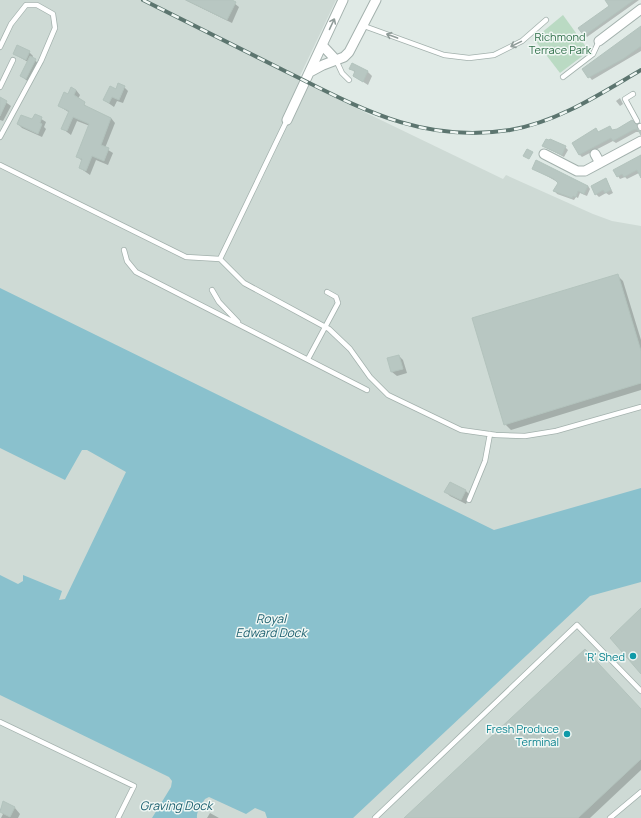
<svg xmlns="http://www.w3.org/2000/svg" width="641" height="818" viewBox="0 0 641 818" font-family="Manrope,sans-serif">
  <rect width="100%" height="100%" fill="#e0eae6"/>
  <path fill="#cedad5" d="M0,0h336l-38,80 205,99 3,-4 87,39 19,7 29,5v592h-641z"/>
  <path fill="#badac3" d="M563,15l26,36 -29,22 -26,-34z"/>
  <path fill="#8ac1cd" d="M0,288l494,242 147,-42v94l-51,14 -237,222h-86l-2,-6 -10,-4 -9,6 -37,-17 -4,2c-3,5 -9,13 -8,19h-45l19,-31 1,-6 -3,-4 -169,-82v-120l18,9 5,-3v-6l39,16 -3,9 6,-1 61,-127 -39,-22h-5l-17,30 -65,-32z"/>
  <path fill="#0003" d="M185,0h45l9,7 -7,16z
    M606,0h33l-52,37 -2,-2 25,-29z
    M641,27v24l-49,29 -9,-11z
    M29,52l4,4 -1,2 7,6 -9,19 -9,-7 7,-14 -14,-8z
    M353,64l15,8 4,4 -4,9 -14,-9 1,-3 -4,-5z
    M124,87l4,4 -5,12 -6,-2 -3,6 -10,-7 12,-10z
    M76,90l4,5 -2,4 10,9 23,10 4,5 -10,25 8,5 -5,12 -12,-5 -6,15 -10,-7 2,-7 -4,-4 12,-31 -13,-5 -6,14 -8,-6 7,-16 -11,-7 9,-11z
    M0,98l11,8 -8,15 -3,-1z
    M620,98l3,6 -3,2 -4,-5z
    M35,115l11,7 -2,5 2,2 -4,8 -20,-9 -4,-4 15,-3z
    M632,121l8,11h-4l-20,11 -3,-2 -31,16 -3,-3 17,-24 3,3 10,-6 4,4 4,-1z
    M543,146l22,1 3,3 -4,7z
    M641,156v16l-14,7 -2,-2 -5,2 -2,-3z
    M533,168l55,18 2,3 -3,7 -7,-3 -2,5 -2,-1 -2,3 -17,-6 -2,-3 4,-8z
    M606,179l7,14 -4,2 -3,-2 -7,4 -3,-3z
    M617,275l6,6 18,59v50l-130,40 -6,-6z
    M399,356l4,4 4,13 -10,3 -5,-4 -3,-13z
    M450,483l16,8 4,4 -4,9 -16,-8 -4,-4z
    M641,710v60l-51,48h-185z
    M4,803l11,5 5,6 -2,4h-17l2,-4 -3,-4z
    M210,813l9,5h-12z"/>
  <path fill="#b8c7c2" stroke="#b3c3bd" d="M186,0h46l4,2 -9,18z
    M605,0h29l-50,36 -6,-8 31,-22z
    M641,26v20l-18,13 -35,19 -6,-9z
    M17,45l13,6 -4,9 -13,-6z
    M30,56l6,3 -10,20 -6,-3z
    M352,63l16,8 -5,11 -10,-6 2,-5 -6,-2z
    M118,83l7,3 -6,14 -7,-3 -3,6 -6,-3 7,-14 6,3z
    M71,87l5,3 -2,5 11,7 -1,3 27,13 -10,27 8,3 -5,13 -12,-5 -6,15 -7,-3 3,-9 -6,-2 13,-33 -16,-7 -6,14 -6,-2 8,-18 -11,-5 6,-14 4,2z
    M0,97l7,4 -7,15z
    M35,114l7,3 -2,6 2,1 -4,10 -21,-10 4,-9 11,4z
    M632,120l5,5 1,5 3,2v3l-4,-6 -4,1 -20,11 -2,-3 -32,17 -7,-12 24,-15 2,4 12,-6 2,4 5,-1z
    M546,139l3,1 1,-1 16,7 -4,9 -20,-9z
    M527,149l6,3 -4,7 -6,-3z
    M641,155v23l-4,-8 -13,7 -2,-3 -5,3 -4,-7z
    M536,160l52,26 -4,8 -6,-3 -2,6 -3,-1 -1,2 -19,-7 5,-8 -4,-4 -22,-10z
    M606,178l5,12 -6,3 -2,-3 -8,5 -4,-9z
    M618,274l23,77v32l-137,42 -32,-107z
    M399,355l4,14 -12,3 -4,-14z
    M450,482l16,8 -5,10 -17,-8z
    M641,608v66l-31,-36z
    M585,649l56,60v50l-63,59h-174z
    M3,801l12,6 -5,10 -10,-5z"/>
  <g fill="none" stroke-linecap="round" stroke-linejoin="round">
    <g stroke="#a3b1ad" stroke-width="6">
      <path id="lane" d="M364,26l80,29 25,3 25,-3 28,-14 24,-21
        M0,47l11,-23 15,-19h11l16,9 2,14 -14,33 -41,76
        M336,60l6,13 7,7
        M563,77l30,-23 6,-13
        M0,87l13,-27
        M633,94l-8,5 12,22
        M287,120l-67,139 24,24 85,46 21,20 20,28 18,18 73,35 35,5 29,1 31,-5 85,-24
        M640,126l1,2
        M0,165l186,92 34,2
        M124,250l3,11 9,11 231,118
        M212,290l7,12 19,20
        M308,359l30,-56 -2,-6 -9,-5
        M469,500l16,-39 5,-27
        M0,722l134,64 -16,32
        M375,818l202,-193 64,66
        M610,818l31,-26"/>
    </g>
    <g stroke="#a3b1ad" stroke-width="11">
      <path id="street" d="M599,41l42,-32
        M322,45l14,15
        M310,72l13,-7 21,-8 5,-5 27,-52
        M287,120l56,-120
        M544,154l33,17h8l56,-30
        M595,154l5,9"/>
    </g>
    <use href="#lane" stroke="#fff" stroke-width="4.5"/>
    <use href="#street" stroke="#fff" stroke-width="9"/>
    <g stroke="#5c756f" stroke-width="4">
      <path id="rail" d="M143,0c46,23 92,46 138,69 77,38 139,75 229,61 48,-8 90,-36 131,-60"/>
    </g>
    <use href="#rail" stroke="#f0f7f4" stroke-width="2.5" stroke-dasharray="8" stroke-linecap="butt"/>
  </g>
  <defs><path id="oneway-shaft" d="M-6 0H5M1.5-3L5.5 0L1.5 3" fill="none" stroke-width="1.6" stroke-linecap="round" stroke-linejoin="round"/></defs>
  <g stroke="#909c99">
    <use href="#oneway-shaft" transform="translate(332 24) rotate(-65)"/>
    <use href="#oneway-shaft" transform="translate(392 36) rotate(-160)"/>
    <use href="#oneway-shaft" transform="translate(516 44) rotate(154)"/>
  </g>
  <g fill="#0f9aa8" stroke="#f0f7f4" stroke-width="1.5">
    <circle cx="633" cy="656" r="4"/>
    <circle cx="567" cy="734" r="4"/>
  </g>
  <g text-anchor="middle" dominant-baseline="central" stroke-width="3" stroke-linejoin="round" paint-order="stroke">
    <g font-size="11" fill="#2e6e48" stroke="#f0f7f4">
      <text x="560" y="36">Richmond<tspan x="560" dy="13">Terrace Park</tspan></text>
    </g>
    <g font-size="11" fill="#0d838f" stroke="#f0f7f4" text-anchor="end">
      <text x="625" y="656">'R' Shed</text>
      <text x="559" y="728">Fresh Produce<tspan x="559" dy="13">Terminal</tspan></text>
    </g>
    <g font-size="12" font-style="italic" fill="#1f6271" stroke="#f0f7f4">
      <text x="271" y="618">Royal<tspan x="271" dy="14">Edward Dock</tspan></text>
      <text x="176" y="805">Graving Dock</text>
    </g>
  </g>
</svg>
